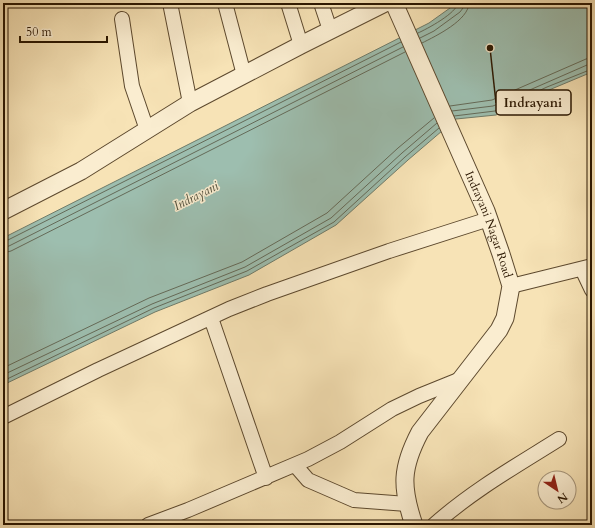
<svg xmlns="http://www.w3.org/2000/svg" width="595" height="528" viewBox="0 0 595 528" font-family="Cardo,serif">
  <rect width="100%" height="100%" fill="#f7e3b6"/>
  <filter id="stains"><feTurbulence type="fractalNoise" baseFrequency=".005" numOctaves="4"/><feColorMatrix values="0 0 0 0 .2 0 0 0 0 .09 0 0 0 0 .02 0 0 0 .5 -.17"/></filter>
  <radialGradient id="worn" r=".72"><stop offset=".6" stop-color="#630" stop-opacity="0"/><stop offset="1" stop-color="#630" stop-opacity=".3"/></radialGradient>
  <path fill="#9dbeaf" stroke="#6f7b69" d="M457,3h135v69l-43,18 -53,25 -40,4 -48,41 -72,65 -87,50 -94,37 -152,73v-147l426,-215z"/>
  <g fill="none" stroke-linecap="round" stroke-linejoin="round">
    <path stroke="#646a58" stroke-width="1" d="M418,33c9,-4 39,-20 40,-30
      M420,38l14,-7 26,-19 3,-4v-5
      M422,43c14,-7 47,-23 47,-40
      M450,106l42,-6 94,-41 6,-1
      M452,111l41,-5 94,-41 5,-1
      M454,116l41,-5 52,-24 45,-18
      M3,242l3,-1 395,-199
      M3,247l6,-1 394,-199
      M3,253l8,-2 394,-199
      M3,368l146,-70 93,-36 85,-49 71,-65 36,-30
      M3,375l149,-71 93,-37 86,-49 71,-65 35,-30
      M3,381l151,-73 93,-37 87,-49 71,-65 34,-29"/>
    <g stroke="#5d492e" stroke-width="16">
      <path id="minor" d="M170,3l20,100
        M225,3l19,72
        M288,3l13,42
        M321,3l9,27
        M122,19l10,67 15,44
        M582,269l10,21
        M511,286l81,-20
        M211,318l55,160
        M3,417l95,-47 131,-61 38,-15 122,-43 100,-32
        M295,465l13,15 46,20 53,4
        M148,525l40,-15 120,-51 32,-17 52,-33 27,-13 42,-17
        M434,525c38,-34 82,-59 125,-86"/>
    </g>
    <g stroke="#5d492e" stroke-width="19">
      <g id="tertiary">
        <path id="s1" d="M394,3l92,208 15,43 10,32 -6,32 -6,12 -79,102c-19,36 -19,55 -6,93"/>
        <path d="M3,211l78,-40 109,-68 111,-58 84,-42"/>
      </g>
    </g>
    <use href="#minor" stroke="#faedd0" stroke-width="14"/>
    <use href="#tertiary" stroke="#faedd0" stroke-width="17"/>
  </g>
  <g text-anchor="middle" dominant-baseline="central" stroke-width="3" stroke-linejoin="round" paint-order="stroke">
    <g font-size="12" fill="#2a1600" stroke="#faedd0">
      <text stroke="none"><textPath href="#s1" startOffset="241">Indrayani Nagar Road</textPath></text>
    </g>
    <g font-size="13" font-style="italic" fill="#52513d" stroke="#faedd0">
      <text transform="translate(196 196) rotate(-27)">Indrayani</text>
    </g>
  </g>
  <path fill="none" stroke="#2a1600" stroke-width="1.5" d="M490 48L496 103"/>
  <circle fill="#2a1600" stroke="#faedd0" stroke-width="1.5" cx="490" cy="48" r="4"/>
  <rect fill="#faedd0" stroke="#2a1600" stroke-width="1.5" x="496" y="90" width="75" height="25" rx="4"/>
  <g font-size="13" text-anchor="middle" font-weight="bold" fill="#2a1600">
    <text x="533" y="107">Indrayani</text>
  </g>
  <rect width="595" height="528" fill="none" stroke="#f7e3b6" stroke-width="16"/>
  <rect x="4" y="4" width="587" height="520" fill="none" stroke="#2a1600" stroke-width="2"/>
  <rect x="8" y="8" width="579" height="512" fill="none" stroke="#2a1600"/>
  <g transform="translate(557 490) rotate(145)"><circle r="19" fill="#faedd0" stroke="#a7977d"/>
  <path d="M0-3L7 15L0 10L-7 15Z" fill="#8f2418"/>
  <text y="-6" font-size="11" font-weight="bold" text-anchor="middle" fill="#2a1600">N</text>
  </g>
  <path d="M20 36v6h87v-6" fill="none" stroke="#2a1600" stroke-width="2"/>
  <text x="26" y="36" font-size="12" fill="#2a1600" stroke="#faedd0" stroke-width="3" paint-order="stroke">50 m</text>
  <rect width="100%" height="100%" filter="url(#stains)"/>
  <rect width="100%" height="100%" fill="url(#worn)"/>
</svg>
